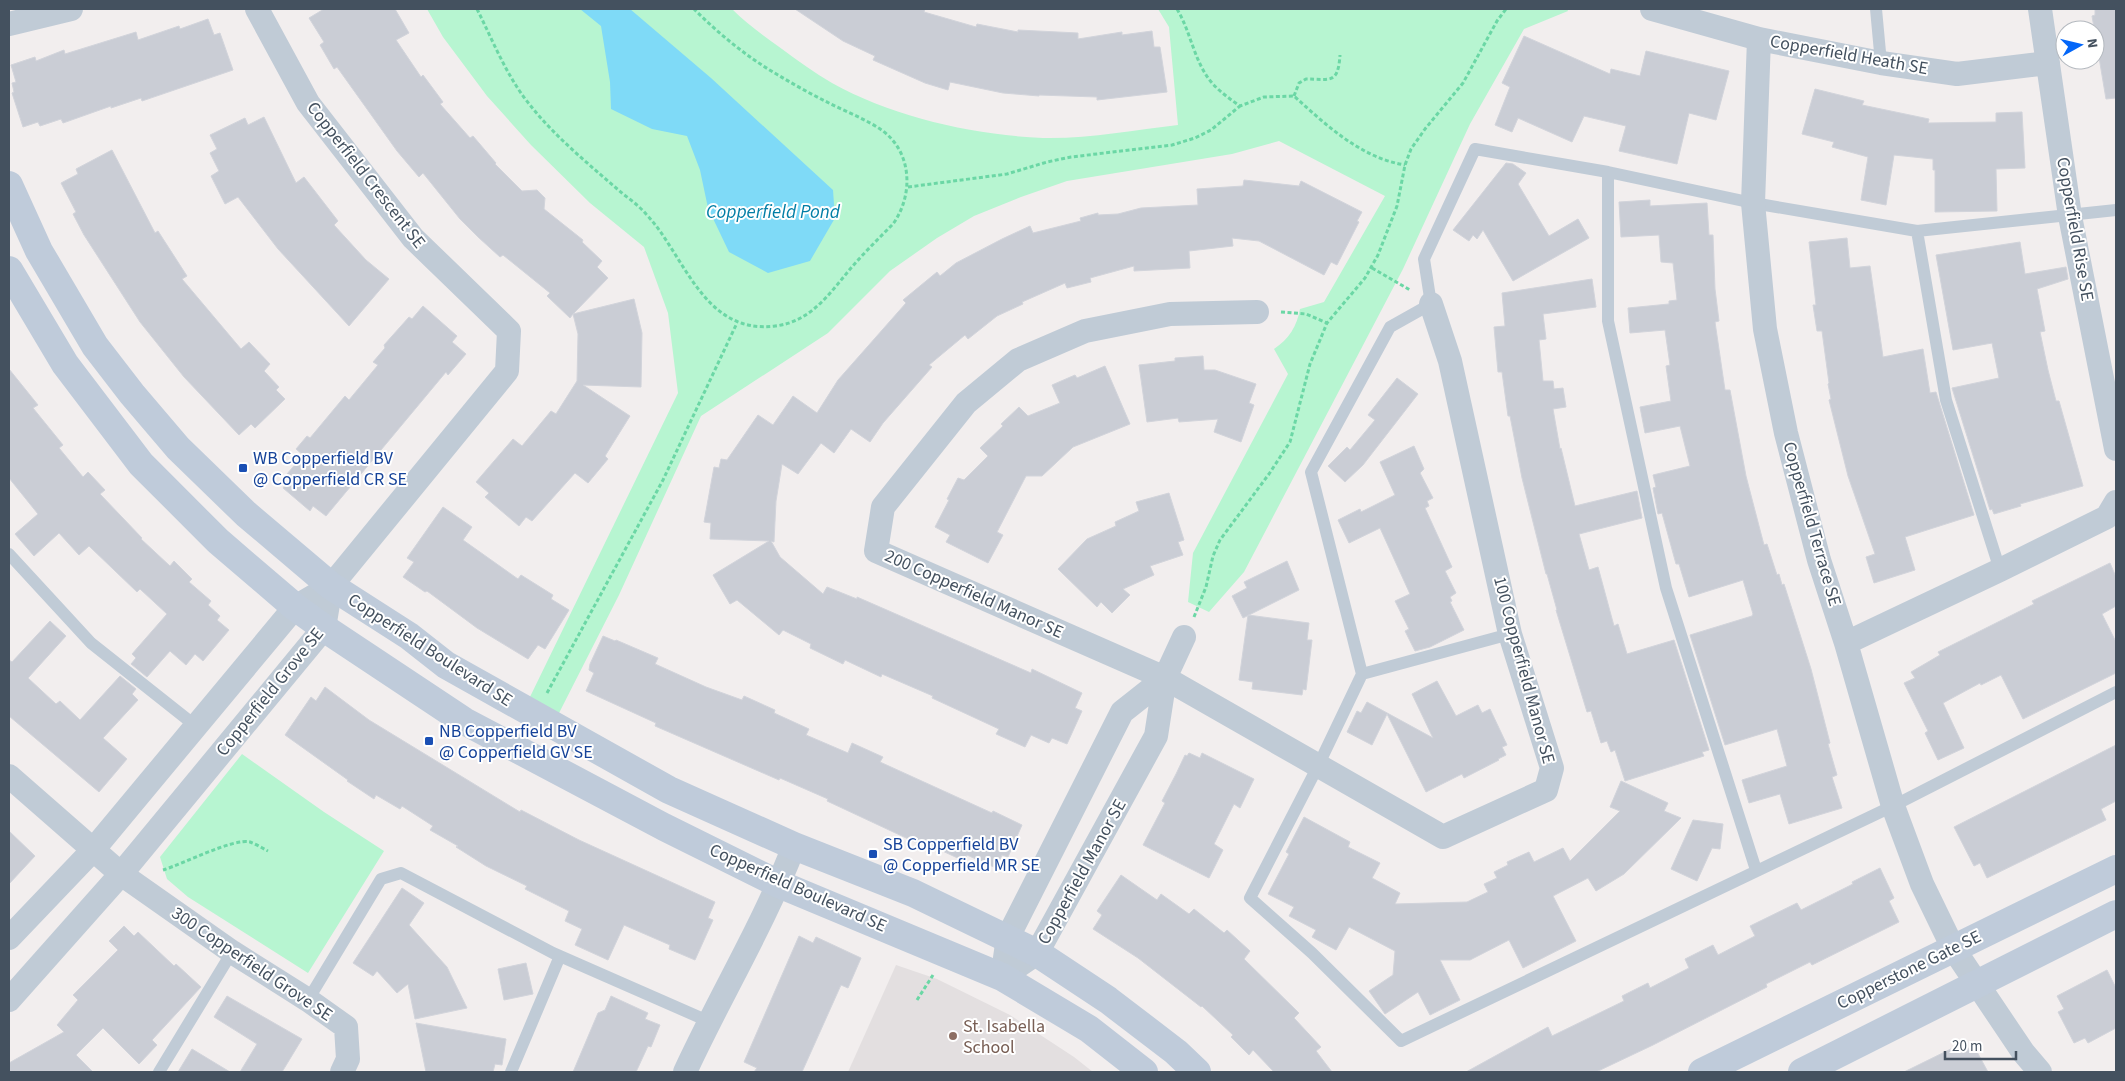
<svg xmlns="http://www.w3.org/2000/svg" width="2125" height="1081" viewBox="0 0 2125 1081" font-family="'Source Sans 3',sans-serif">
  <rect width="100%" height="100%" fill="#f2eeee"/>
  <path fill="#e3dfe0" d="M896,965l41,14 73,36 64,42 19,15h-245z"/>
  <path fill="#b7f5d1" d="M427,9h305c15,15 32,27 50,40 16,12 33,24 50,34 61,34 141,52 211,55 45,1 91,-8 135,-13l-9,-98 -11,-18h409l1,2 -44,18 -54,95 -67,145 -159,303 -35,40 -21,-10 5,-49 95,-179 -14,-25c15,-10 23,-23 26,-40l24,-7 61,-106 -106,-55 -47,13 -165,27 -46,16 -47,19 -37,22 -47,33 -62,62 -127,83 -82,179 -62,122 -29,-16 150,-308 -10,-80 -24,-66 -54,-44 -59,-58 -44,-49 -44,-59z
    M242,754l82,58 60,39 -76,122 -120,-76 -21,-18 -7,-22z"/>
  <path fill="#7fdaf7" d="M580,9h50l81,69 122,112 2,28 -25,43 -42,12 -39,-21 -21,-44 -8,-38 -13,-34 -35,-7 -41,-20 -1,-27 -9,-56z"/>
  <path fill="#cacdd5" stroke="#d2d4db" d="M324,9h71l14,24 -13,7 25,37 2,-2 20,27 -3,2 30,34 3,-2 23,27 -1,1 27,27 15,-1 8,8 -1,11 39,31 -1,2 20,19 -5,6 11,11 -35,36 61,-15 8,34 -1,54 -58,-2 47,31 -25,40 3,3 -20,24 -13,-10 -43,48 -6,-4 -7,9 -34,-29 4,-4 -13,-11 37,-43 9,7 29,-35 5,3 21,-33 1,-47 -5,-20 -3,4 -23,-22 3,-3 -47,-38 -3,2 -22,-20 -18,-18 -37,-46 -4,4 -22,-26 -60,-84 -3,2 -14,-24 4,-3 -15,-24z
    M795,9h130l-1,3 52,15 1,-3 41,8v-2l60,3v6l44,-7v3l30,-4 2,16h6l7,45 -70,8v-3l-58,-2v1l-36,-3 -53,-11 -2,8 -23,-7 -52,-23 2,-4 -32,-15z
    M2095,9h21v89l-10,1 -14,-83 3,-1z
    M208,19l6,16 6,-2 13,37 -91,31 -1,-3 -30,10v-2l-48,17 -2,-4 -21,7 -2,-4 -15,5 -11,-34 2,-1 -2,-9 4,-1 -5,-17 24,-8 1,4 28,-11 1,4 71,-22 2,8 41,-14 1,3z
    M1524,36l86,38 1,-5 29,7 6,-25 83,20 -13,49 -27,-7 -12,51 -58,-13 7,-25 -42,-10 -12,26 -54,-24 -6,14 -17,-7 15,-38 -8,-4z
    M1815,89l49,12 -2,4 67,14 -1,4 68,-1v-9l26,-1 3,56 -29,1 1,42 -62,1v-42h-2v-11l-39,-4 -8,50 -25,-5 7,-43 -36,-10 2,-5 -32,-8z
    M264,117l32,66 8,-6 34,44 -4,4 32,35 23,19 -40,47 -71,-77 -40,-52 -13,7 -14,-28 8,-5 -9,-18 7,-4 -7,-14 35,-17 3,7z
    M112,150l43,83 3,-2 29,45 -5,3 59,70 8,-7 21,22 -6,7 15,16 -3,3 9,9 -30,29 -4,-4 -12,11 -55,-58 -44,-55 -56,-87 -11,-21 3,-2 -15,-29 17,-9 -2,-5z
    M1506,163l7,1 13,9 -8,11 31,52 29,-17 11,19 -76,43 -30,-51 -6,9 -4,-4 -4,6 -16,-11z
    M1244,180l55,6 2,-5 61,31 -5,9 2,1 -22,43 -6,-3 -7,13 -65,-34 -27,-3 1,8 -44,5 1,17 -56,3v-5l-44,12 1,4 -24,6 -2,-5 -43,19 1,2 -26,12 -29,23 -3,-4 -36,30 3,2 -49,56 -13,19 -19,-13 -17,24 -13,-10 -23,31 -16,-10 -6,37 -2,41 -3,-1 9,16 43,37 4,-7 30,12v-2l174,76 1,-4 50,24 -7,15 7,3 -15,33 -15,-6 -3,5 -18,-8 -6,12 -29,-13 3,-5 -67,-31 1,-2 -51,-22 -1,3 -36,-17 -2,4 -33,-16 1,-4 -28,-14 -4,5 -42,-35 -7,4 -17,-29 56,-34 -59,-2 1,-16 -7,-1 10,-55 5,1 2,-9 6,1 31,-45 15,10 20,-29 24,17 21,-33 68,-77 -3,-3 34,-28 3,4 16,-13 46,-24 28,-13 3,7 48,-12 -1,-3 18,-5v2l20,-1 23,-6 57,-3 -1,-16 46,-3z
    M1650,200v6l57,-3 2,32h4l2,54 4,32 -4,1 10,68h5l16,86 18,69 3,-1 10,31 2,-1 3,11 2,-1 27,85 19,74 -2,1 9,31 -5,2 10,31 -53,16 -9,-30 -31,9 -7,-23 45,-14 -10,-37 -52,16 -35,-110 62,-19 1,-2 -10,-34 -54,17 -10,-33h-3l-14,-51 -4,1 -5,-26 3,-1 -3,-12 37,-9 -10,-40 -35,7 -5,-26 31,-6 -5,-35 4,-1 -5,-35 -35,3 -2,-25 41,-4v-3l8,-1 -4,-37 -12,-1 -2,-27 -38,2 -2,-35z
    M1847,238l3,30 20,-2 13,91 40,-8 7,44 6,-1 38,123 -69,22 10,33 -41,13 -8,-26 9,-3 -27,-78 -19,-76 2,-1 -3,-15 1,-1 -7,-52h-5l-4,-26h3l-7,-63z
    M2020,242l5,32 41,-7 2,12 -31,10 8,42 -5,1 8,38 8,31h3l24,85 -63,18 1,2 -27,8 -2,-5 -2,1 -38,-122 47,-10 -7,-35 -39,7 -17,-95z
    M1592,279l4,28 -53,7 3,25 -7,1 4,41h10l1,8 9,-1 3,19 -13,2 7,40 1,-1 14,58 62,-15 5,27 -63,16 10,36 9,-3 16,59 4,-2 9,30 47,-14 35,110 -7,2 2,4 -79,25 -10,-31 -4,2 -4,-11 -6,2 -10,-32 -4,1 -31,-102h1l-10,-36h-1l-24,-96 -12,-62h-2l-6,-44h-4l-4,-45 11,-1 -3,-33z
    M423,306l34,30 -5,6 14,12 -18,21 -2,-3 -120,144 -13,-10 -3,5 -27,-23 8,-11 -4,-3 16,-19 -7,-6 11,-13 3,2 35,-42 4,4 29,-35 -5,-3 12,-14 -1,-3 25,-28 3,2z
    M1203,356l1,14h11l41,14 -7,19 5,2 -13,37 -27,-10 4,-13 -39,3 -1,-4 -31,4 -8,-57 36,-4v-3z
    M1105,366l25,58 -57,23 -31,29h-16l-29,56 6,3 -15,28 -42,-21 4,-7 -15,-8 14,-27 -2,-1 11,-21 6,2 24,-24 -8,-8 23,-22 -2,-2 18,-17 9,9 32,-13 -8,-18 23,-10 2,3z
    M9,369l29,36 -5,3 30,37 -4,3 24,29 5,-5 17,18 -5,4 42,44 -1,1 29,27 4,-5 18,18 -3,3 22,19 -3,4 12,11 -3,4 12,10 -26,31 -8,-7 -9,11 -16,-14 -23,26 -16,-13 5,-6 -4,-4 35,-40 -27,-25 -3,3 -48,-46 -10,9 -20,-22 -25,23 -19,-22 23,-20 -29,-36z
    M1397,378l21,16 -55,71 -18,17 -17,-16 19,-19 3,3 25,-30 -7,-5z
    M1414,446l10,23 -4,4 13,25 -6,3 2,5 -4,2 27,59 -7,4 11,22 -6,4 2,4 -2,1 14,28 -34,17 -15,4 -10,-20 4,-2 -14,-28 15,-7 -30,-66 -31,15 -11,-23 22,-11 1,3 34,-17 -15,-33z
    M1169,493l15,47 -6,2 5,13 -33,11 4,9 -31,14 7,6 -18,18 -11,-11 -4,5 -39,-38 29,-30 29,-13 -1,-4 24,-11 -3,-9z
    M443,507l29,20 -9,13 55,39 3,-4 32,20 -2,4 18,11 -24,39 -7,-4 -10,14 -51,-31 -50,-37 -2,1 -22,-15 11,-15 -7,-4z
    M1287,561l12,29 -56,28 -11,-22 15,-8 -3,-6z
    M2110,563l6,14v29l-14,8 14,28v31l-93,46 -22,-44 -20,10 -1,-2 -37,20 21,45 -26,12 -13,-27 3,-2 -24,-48 11,-5 -4,-6 29,-17 -2,-3 96,-48 -2,-3z
    M1248,615l61,8 -2,17h5l-6,50 -3,-1 -1,6 -50,-6 1,-7 -14,-2z
    M50,621l16,15 -38,42 28,26 4,-3 20,19 40,-44 16,13 -4,5 6,6 -35,38 24,21 -28,33 -90,-76v-56l3,2z
    M603,636l12,5 1,-1 42,18 -3,6 51,23 36,13 2,-4 31,14 -1,3 35,16 -3,6 42,18 4,-10 31,14 -3,5 112,51 1,-2 29,14 -14,32 -6,-2 -6,13 -29,-13 -3,6 -43,-20 -2,3 -92,-43 1,-2 -48,-21 -1,2 -124,-54 1,-3 -70,-32 8,-18 -5,-3 1,-6z
    M1437,681l19,35 22,-11 4,8 8,-4 17,36 -5,2 4,8 -8,4 1,1 -35,18 -2,-4 -36,18 -39,-78 -15,31 -25,-13 10,-21 4,2 6,-11 66,36 -21,-44z
    M325,687l44,33 151,92 1,-2 58,30 136,62 -7,16 5,2 -18,40 -26,-11 1,-4 -46,-20 -16,35 -33,-15 7,-16 -17,-8 4,-10 -44,-22 2,-3 -41,-20 -30,-19 2,-1 -28,-16 3,-4 -31,-20 -2,3 -24,-14 -2,4 -27,-18 1,-1 -63,-45 26,-38 5,4z
    M2116,745v56l-15,8 5,11 -119,58 -7,-15 -6,3 -20,-39z
    M1189,753l11,5 2,-5 52,26 -14,29 -6,-4 -20,40 9,6 -14,28 -66,-33 22,-42 -3,-2 14,-27 9,-19 2,1z
    M1621,781l47,22 -4,8 17,7 -57,56 -28,17 -8,-13 -35,18 23,45 -53,27 -14,-28 -39,20h-30l20,40 -30,15 -12,-23 -33,22 -16,-23 24,-16 2,-24 -46,-24 -13,23 -24,-13 4,-7 -27,-14 5,-9 -26,-13 21,-40 -3,-2 18,-35 46,25 -2,5 32,16 -8,15 28,15 -5,11 72,-2 21,-10 -4,-8 13,-6 -3,-6 14,-7 -1,-3 22,-10 5,10 29,-14 7,13 50,-50 -10,-4z
    M1693,820l30,4 -3,25 -8,-1 -15,33 -26,-12z
    M9,831l26,25 -26,28z
    M1880,868l14,30 -5,3 10,21 -87,43 -2,-3 -44,22 1,3 -114,58 -57,27h-130l82,-45 4,9 72,-35 -2,-5 26,-13 2,5 39,-20 -4,-9 28,-14 5,10 37,-19 -5,-10 47,-23 4,7 52,-26 -1,-2z
    M1121,875l36,25 4,-6 28,20 5,-5 30,24 3,-3 23,21 -6,8 55,54 -5,5 27,29 -5,4 16,21h-58l-21,-22 -4,5 -18,-18 2,-2 -31,-29 -1,1 -63,-49 -45,-29 9,-14 -5,-4z
    M402,888l22,15 -15,22 38,42 20,41 -52,11 -7,-35 -11,9 -20,-22 -4,5 -20,-13z
    M124,926l10,10 4,-4 36,34 2,-2 25,23 -49,53 5,5 -18,19 -36,-36 -27,27 17,17h-84v-9l55,-31 -7,-7 21,-25 -5,-5 45,-45 -9,-9z
    M799,936l14,7 3,-6 45,21 -13,30 -7,-3 -39,87h-48l3,-4 -13,-6z
    M526,963l7,31 -29,6 -6,-31z
    M2107,970l9,18v40l-28,15 -3,-5 -11,5 -16,-31 6,-3 -7,-13z
    M227,996l75,43 -20,33h-42l17,-28 -43,-27z
    M611,996l37,17 -3,6 15,6 -9,22 -3,-1 -12,26h-63l25,-59 7,-3z
    M416,1023l90,16 -4,26 -7,-1 -2,8h-67z
    M1965,1042l5,10 6,-2 12,22h-84z
    M192,1049l38,23h-52z"/>
  <g fill="none" stroke-linecap="round" stroke-linejoin="round">
    <path stroke="#6bd7a5" stroke-width="3" stroke-dasharray="4 2.5" stroke-linecap="butt" d="M477,9c16,32 30,68 53,96 26,33 61,61 93,89 8,6 16,12 23,20 39,41 57,121 129,112 36,-4 55,-33 76,-58 13,-15 28,-30 42,-44 20,-28 20,-70 -10,-93 -17,-12 -39,-20 -58,-30 -16,-8 -32,-17 -47,-26 -31,-18 -59,-41 -84,-66
      M1177,9c14,23 17,53 35,74 8,9 18,16 28,23l24,-9 30,-1c32,29 67,62 111,69
      M1294,96l5,-13 7,-4c24,0 32,6 34,-24
      M908,187l99,-13 40,-12 24,-5 101,-12 23,-7 16,-8 29,-24
      M1372,268l38,22
      M1281,312l25,2 21,9
      M1194,617l12,-30 7,-31 7,-16 49,-66 21,-32 20,-78 17,-41 38,-45 13,-23 19,-49 8,-41 6,-16 14,-20 38,-46 34,-62 9,-12
      M547,693l116,-213 74,-157
      M163,870c20,-6 70,-32 87,-28 6,2 12,6 18,9
      M917,1000l16,-25"/>
    <path stroke="#c0cbd6" stroke-width="12" d="M1876,9l5,54
      M1608,172v149l58,267 90,282
      M2116,210l-199,21 -164,-28 -145,-31 -133,-23 -51,110 7,45 -41,23 -79,145 51,202 -44,92 -68,132 62,55 89,88 492,-235 223,-114
      M1917,231l29,169 54,170
      M9,554l82,89 106,84
      M1362,674l148,-40
      M308,1000l73,-121 20,-6 152,80 155,68
      M159,1072l73,-120
      M511,1072l49,-116"/>
    <path stroke="#c0cbd6" stroke-width="24" d="M1652,9l107,30 122,24 76,11 91,-11
      M2040,9l30,207 46,233
      M9,24l62,-15
      M1759,39l-6,164 12,126 21,104 33,127 27,83 47,163 29,78 31,64 70,104 17,20
      M1257,312l-87,2 -85,17 -67,29 -52,43 -83,104 -7,44 289,127 278,159 103,-47 6,-22 -42,-134 -60,-273 -19,-57
      M1846,643l154,-73 107,-53 9,-15
      M9,776l112,98 111,78 76,48 38,27 2,32 -6,13
      M9,938l84,-88 202,-243 36,-21 176,-215 2,-40 -96,-93 -105,-135 -51,-94
      M1005,958l3,-21 114,-225 43,-34
      M1002,977l35,-24 119,-217 9,-58 19,-41
      M9,1000l112,-126 203,-246 7,-42
      M685,1072c35,-76 79,-148 109,-226"/>
    <path stroke="#bfcbda" stroke-width="28" d="M9,185l30,66 56,95 37,48 46,54 68,66 85,72 78,50 37,29 223,125 125,56 119,47 124,60 71,47 68,52 21,20
      M9,270l56,94 76,100 77,77 77,66 29,21 140,93 200,106 115,57 223,93 87,52 55,43
      M1702,1072l414,-203
      M1802,1072l314,-158"/>
  </g>
  <g fill="#1a4fb4" stroke="#fff" stroke-width="2">
    <rect x="238" y="463" width="10" height="10" rx="2.5"/>
    <rect x="424" y="736" width="10" height="10" rx="2.5"/>
    <rect x="868" y="849" width="10" height="10" rx="2.5"/>
  </g>
  <circle fill="#8d6e63" stroke="#fff" stroke-width="2" cx="953" cy="1036" r="5"/>
  <g text-anchor="middle" dominant-baseline="central" stroke-width="4" stroke-linejoin="round" paint-order="stroke">
    <g font-size="18" fill="#44515f" stroke="#fff">
      <text transform="translate(1849 55) rotate(10)">Copperfield Heath SE</text>
      <text transform="translate(366 175) rotate(52)">Copperfield Crescent SE</text>
      <text transform="translate(2075 229) rotate(80)">Copperfield Rise SE</text>
      <text transform="translate(1812 524) rotate(74)">Copperfield Terrace SE</text>
      <text transform="translate(974 594) rotate(24)">200 Copperfield Manor SE</text>
      <text transform="translate(430 650) rotate(33)">Copperfield Boulevard SE</text>
      <text transform="translate(1524 670) rotate(75)">100 Copperfield Manor SE</text>
      <text transform="translate(270 692) rotate(-51)">Copperfield Grove SE</text>
      <text transform="translate(1082 872) rotate(-61)">Copperfield Manor SE</text>
      <text transform="translate(798 888) rotate(24)">Copperfield Boulevard SE</text>
      <text transform="translate(252 964) rotate(34)">300 Copperfield Grove SE</text>
      <text transform="translate(1909 970) rotate(-26)">Copperstone Gate SE</text>
    </g>
    <g font-size="18" fill="#164399" stroke="#fff" text-anchor="start">
      <text x="253" y="458">WB Copperfield BV<tspan x="253" dy="21">@ Copperfield CR SE</tspan></text>
      <text x="439" y="731">NB Copperfield BV<tspan x="439" dy="21">@ Copperfield GV SE</tspan></text>
      <text x="883" y="844">SB Copperfield BV<tspan x="883" dy="21">@ Copperfield MR SE</tspan></text>
    </g>
    <g font-size="18" fill="#785e54" stroke="#fff" text-anchor="start">
      <text x="963" y="1026">St. Isabella<tspan x="963" dy="21">School</tspan></text>
    </g>
    <g font-size="19" font-style="italic" fill="#027ea6" stroke="#fff">
      <text x="773" y="212">Copperfield Pond</text>
    </g>
  </g>
  <rect width="2125" height="1081" fill="none" stroke="#44515f" stroke-width="20"/>
  <g transform="translate(2080 45) rotate(82)"><circle r="24" fill="#ffffff" stroke="#b4b9bf"/>
  <path d="M0-4L9 19L0 12L-9 19Z" fill="#0366f8"/>
  <text y="-8" font-size="14" font-weight="bold" text-anchor="middle" fill="#44515f">N</text>
  </g>
  <path d="M1945 1051v8h71v-8" fill="none" stroke="#44515f" stroke-width="2.5"/>
  <text x="1952" y="1051" font-size="15" fill="#44515f" stroke="#ffffff" stroke-width="4" paint-order="stroke">20 m</text>
</svg>
